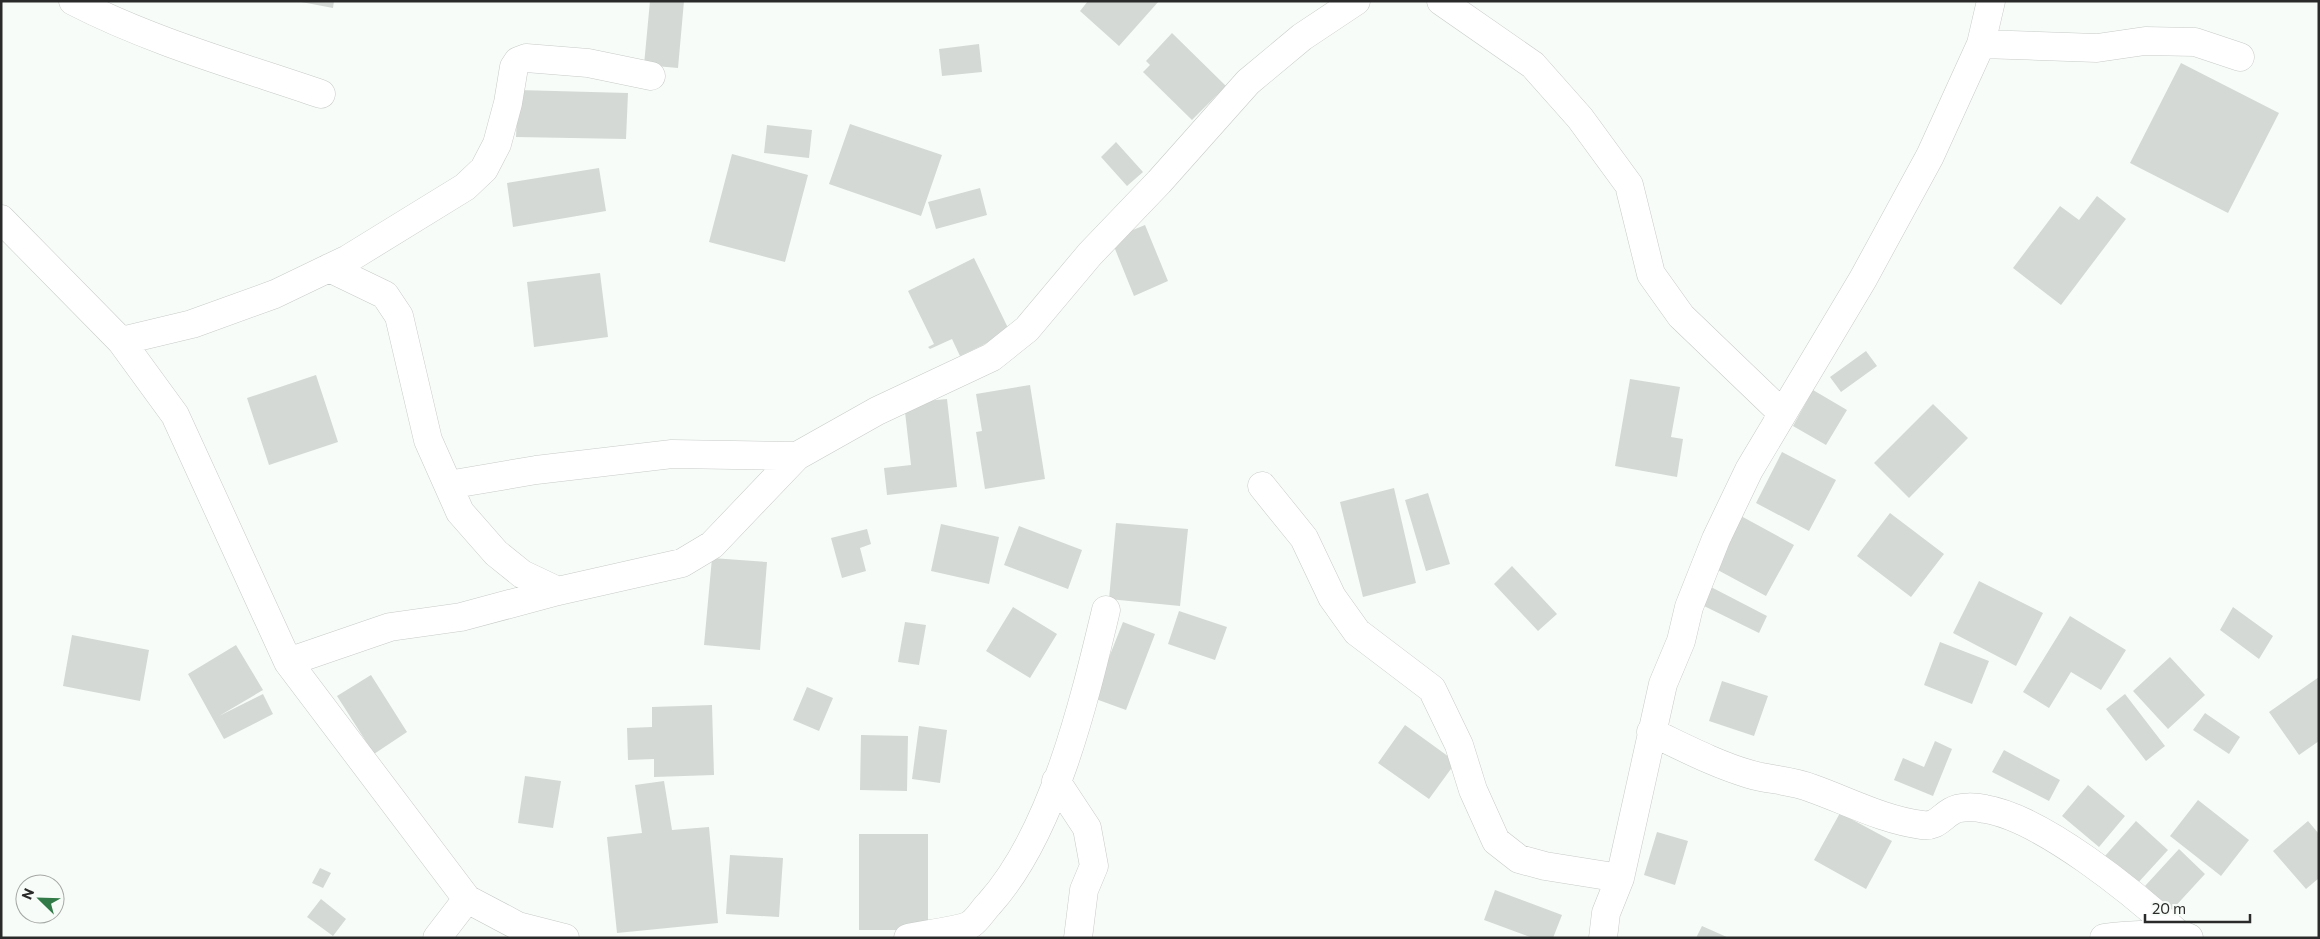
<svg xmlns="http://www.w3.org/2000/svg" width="2320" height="939" viewBox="0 0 2320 939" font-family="Commissioner,sans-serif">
  <rect width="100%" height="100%" fill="#f8fcf8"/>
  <path fill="#d4d9d5" d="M296,1h38l-1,7z
    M650,1h34l-6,67 -34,-3z
    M1088,1h71l-40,45 -39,-35z
    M1172,33l54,53 -34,34 -49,-48 7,-7 -4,-4z
    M979,44l3,28 -40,4 -3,-27z
    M2181,63l98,50 -51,100 -98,-50z
    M518,90l110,3 -2,46 -110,-2z
    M850,124l92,31 -21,61 -92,-32z
    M767,125l45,5 -3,28 -45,-5z
    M1116,142l27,30 -16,14 -26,-29z
    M732,154l76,21 -23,87 -76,-20z
    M599,168l7,43 -93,16 -6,-44z
    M980,188l7,27 -51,14 -8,-27z
    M2097,196l29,23 -65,86 -48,-37 47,-62 19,14z
    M1145,225l23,56 -34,15 -23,-57z
    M974,258l36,74 -50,24 -8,-17 -22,10 -2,-2 6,-3 -26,-53z
    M600,273l8,64 -74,10 -7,-65z
    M1866,351l11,15 -36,26 -11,-15z
    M316,375l22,67 -69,23 -22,-67z
    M1630,379l50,8 -9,50 12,2 -6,38 -62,-11z
    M1030,385l15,94 -60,10 -9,-57 6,-1 -6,-37z
    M1813,390l34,20 -21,35 -33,-19z
    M947,399l10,88 -70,8 -3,-27 27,-3 -7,-62z
    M1933,404l35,34 -59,60 -35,-35z
    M1782,452l54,28 -27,51 -53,-28z
    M1394,488l22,95 -53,14 -23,-95z
    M1428,493l22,71 -24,7 -21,-71z
    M1890,513l54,41 -33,43 -54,-41z
    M1741,516l53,29 -28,51 -52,-28z
    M1116,523l72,6 -8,77 -71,-7z
    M941,524l58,13 -10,47 -58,-13z
    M1019,526l63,24 -14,39 -64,-24z
    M867,529l4,15 -11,4 6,23 -24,7 -11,-40z
    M712,558l55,4 -7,88 -56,-5z
    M1512,566l45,48 -19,17 -44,-47z
    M1979,581l64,32 -27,53 -63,-33z
    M1711,587l56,29 -8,17 -57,-28z
    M1013,607l44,27 -27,44 -44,-27z
    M2233,607l40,29 -14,23 -39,-29z
    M1179,611l48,16 -12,33 -47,-16z
    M2070,616l56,34 -25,40 -30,-18 -22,36 -26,-16z
    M905,622l21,3 -7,40 -21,-3z
    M1123,622l32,12 -29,76 -33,-12z
    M72,635l77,15 -9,51 -77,-15z
    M1940,642l49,19 -17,43 -48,-19z
    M236,645l27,45 -44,26 44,-22 10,20 -49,25 -36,-65z
    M2170,657l35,38 -37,34 -35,-38z
    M371,675l36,57 -33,22 -37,-58z
    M2319,677v64l-20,14 -30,-43z
    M1722,681l46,15 -14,40 -45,-15z
    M807,687l26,11 -14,33 -26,-11z
    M2125,694l40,52 -19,15 -40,-52z
    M712,705l2,70 -60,2v-18l-26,1 -1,-32 25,-1v-20z
    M2205,713l35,24 -11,17 -36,-24z
    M1405,725l51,37 -27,37 -51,-36z
    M919,726l28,4 -7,53 -28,-4z
    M861,735l47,1 -1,55 -47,-1z
    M1935,741l17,8 -19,47 -39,-16 9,-22 21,9z
    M2004,750l56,30 -11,21 -57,-29z
    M525,776l36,5 -8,47 -35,-5z
    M664,781l8,49 37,-3 9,96 -101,10 -10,-96 35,-4 -7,-48z
    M2088,785l37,31 -26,31 -37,-31z
    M2198,800l51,40 -28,36 -51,-40z
    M1840,813l52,28 -26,48 -52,-29z
    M2136,821l32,29 -32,35 -31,-29z
    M2308,821l11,13v44l-13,11 -33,-38z
    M1657,832l31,9 -13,44 -31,-10z
    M859,834h69v96h-69z
    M2179,849l26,25 -34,37 -26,-25z
    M730,855l53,3 -4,59 -53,-3z
    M320,868l11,5 -8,15 -11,-5z
    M1495,890l67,25 -9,23h-20l-49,-18z
    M321,899l25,20 -13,17 -26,-19z
    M1702,926l27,12h-33z"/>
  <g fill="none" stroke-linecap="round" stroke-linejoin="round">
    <g stroke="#c7cbc8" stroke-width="29">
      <path id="street" d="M73,1c77,40 166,65 248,93
        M1441,1l92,64 47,53 49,67 22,89 30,42 101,97
        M1981,44l116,4 48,-7 50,1 45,15
        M1,219l120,122 54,74 113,247 179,237 -30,39
        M329,268l56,27 14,21 29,124 32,72 36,41 26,21 36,17
        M121,341l71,-17 83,-30 73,-35 117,-72 19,-18 13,-25 11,-41 6,-36 4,-6 8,-3 62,5 63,13
        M448,485l88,-15 136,-16 125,2
        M1262,486l42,52 28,59 25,35 75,57 27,56 14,45 23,51 23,18 26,7 75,12
        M288,662l102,-35 71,-10 97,-26 124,-28 30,-18 85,-89 80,-45 115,-54 35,-28 63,-75 69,-72 89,-100 54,-45 54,-36
        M1651,732c32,15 64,32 98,42 20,6 42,6 62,14 37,13 72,32 111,37 15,2 19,-8 30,-14 8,-5 24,-4 33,-2 57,9 150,85 192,124l12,5
        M1056,781l31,47 7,38 -10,24 -6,48
        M467,899l51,27 47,12
        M908,938c12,-3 55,-8 63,-14 7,-5 12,-14 18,-20 64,-71 95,-202 117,-294
        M1603,938l3,-25 14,-35 43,-194 18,-43 8,-34 27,-68 33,-69 114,-191 67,-123 51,-112 10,-43
        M2104,938c25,-4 49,-3 73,-5"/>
    </g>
    <use href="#street" stroke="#fff" stroke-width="28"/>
  </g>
  <rect width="2320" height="939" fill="none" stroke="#292a29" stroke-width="5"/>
  <g transform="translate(40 899) rotate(293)"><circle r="24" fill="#f8fcf8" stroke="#a5a8a5"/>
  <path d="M0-4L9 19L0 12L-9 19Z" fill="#327b48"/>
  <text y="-8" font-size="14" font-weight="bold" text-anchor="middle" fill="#292a29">N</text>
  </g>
  <path d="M2145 914v8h105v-8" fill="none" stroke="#292a29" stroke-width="2.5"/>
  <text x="2152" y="914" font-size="15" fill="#292a29" stroke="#f8fcf8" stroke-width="4" paint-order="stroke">20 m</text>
</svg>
